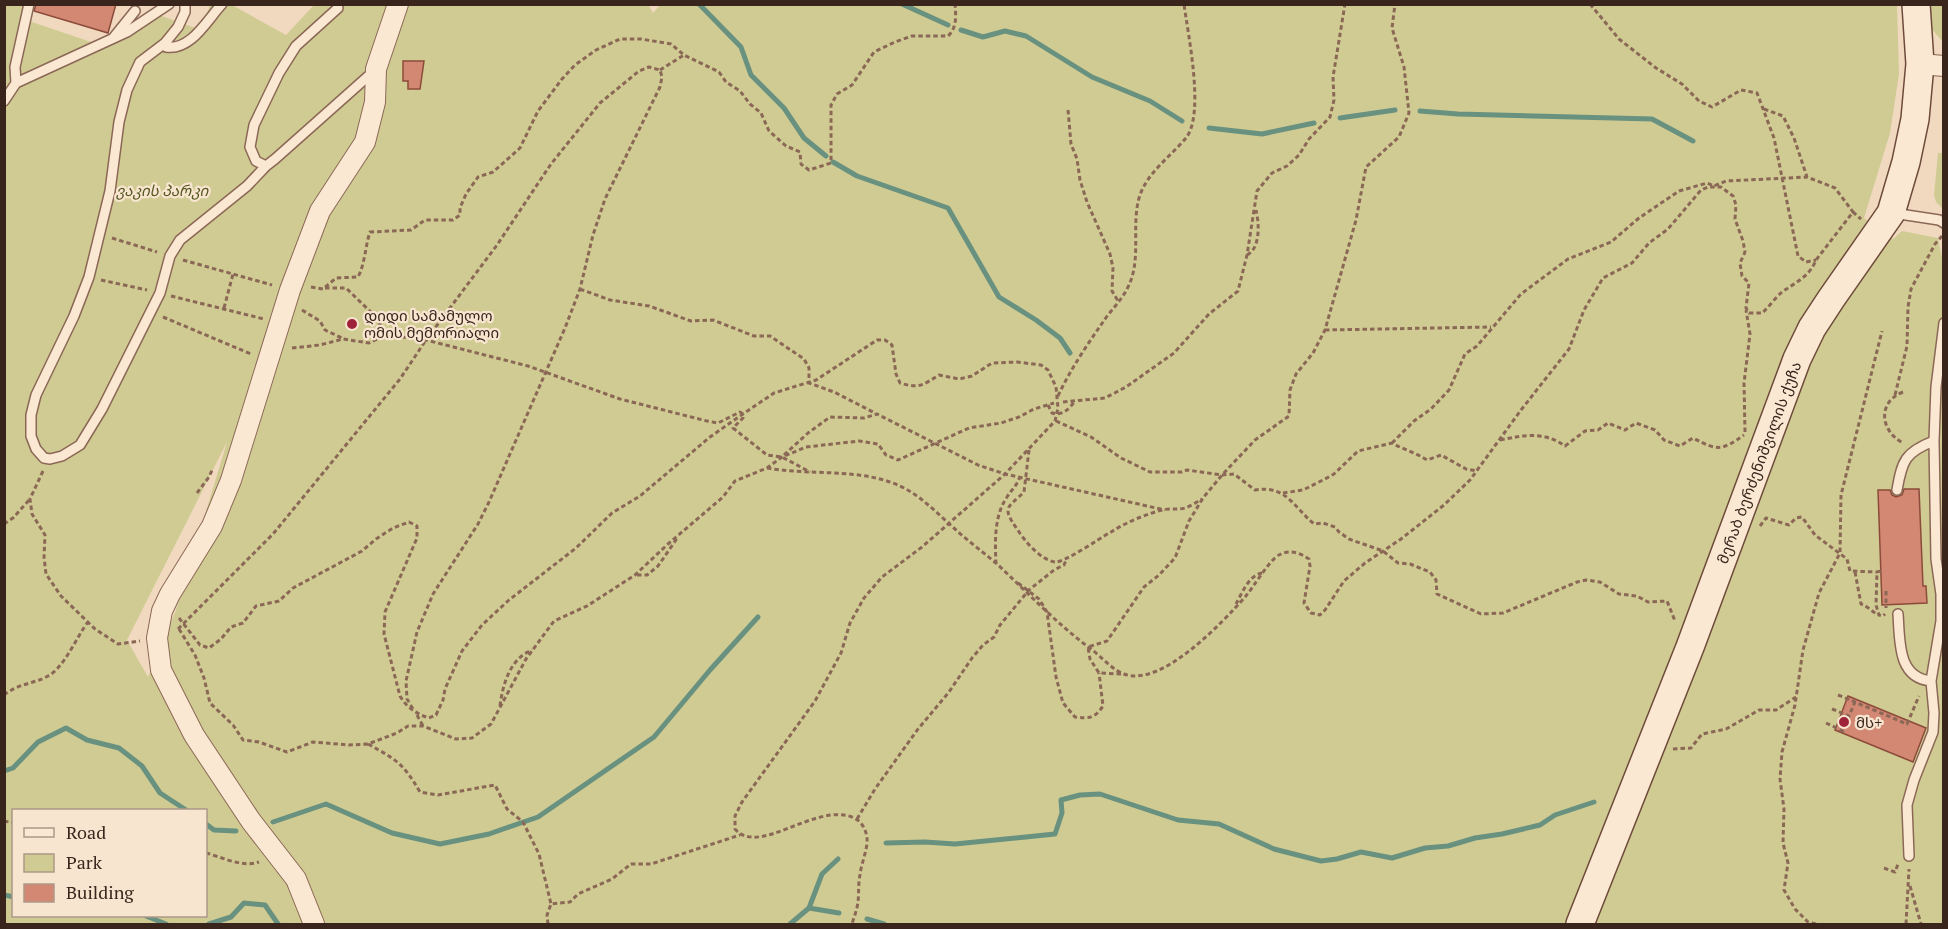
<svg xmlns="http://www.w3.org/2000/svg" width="1948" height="929" viewBox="0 0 1948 929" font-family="'PT Serif','Noto Sans Georgian',serif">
  <rect width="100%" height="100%" fill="#f1d9c0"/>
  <path fill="#d0cb93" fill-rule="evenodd" d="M648,4l5,9 8,-9 1236,1 2,69 -9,59 -26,85 29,21 9,-8 36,7 5,24v662h-1938v-919h24l-3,15 74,25 56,-31 45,16 9,-25h22l54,30 28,-30zM227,442l-51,168 -28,67 -21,-37zM14,810h192v106h-192z
    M1927,5h16v37l-15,-17z
    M1938,153h5v56l-7,-7 -2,-7z"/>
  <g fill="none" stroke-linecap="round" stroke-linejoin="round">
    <path stroke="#699180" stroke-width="5" d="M699,4l42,43 10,28 33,33 20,30 22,18
      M902,4l46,21
      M961,30l22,7 22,-6 21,5 66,41 58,24 32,20
      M1420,111l38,3 194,5 41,22
      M1340,118l55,-8
      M1209,128l53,6 52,-11
      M833,162l24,14 91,32 51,89 37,23 24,18 10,15
      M4,771l9,-3 25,-26 28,-14 21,12 32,8 23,18 18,27 26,17
      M273,822l53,-18 66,29 48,11 49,-10 49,-17 116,-80 56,-67 48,-53
      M206,824l8,6 22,1
      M886,843l39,-1 30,2 100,-10 7,-21 -1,-13 19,-5 20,-1 78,26 41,4 55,25 47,12 16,-2 24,-7 31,6 33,-10 23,-2 27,-8 27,-4 38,-9 15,-10 39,-13
      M4,895l10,2
      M809,908l30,5
      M146,916l20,8
      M867,919l17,5
      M209,924l22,-7 13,-14 21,2 13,19
      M790,924l19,-16 13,-34 16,-15"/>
  </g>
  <path fill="#d28873" stroke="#8c4b3a" stroke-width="1.5" d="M36,4h80l-8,29 -74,-22z
    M403,61h21l-4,28h-12v-8h-5z
    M1904,489h15l4,97h3l1,17 -45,2 -4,-115h12l2,5 4,2 6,-2z
    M1848,696l78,32 -13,34 -78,-32z"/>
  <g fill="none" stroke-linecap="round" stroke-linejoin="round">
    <g stroke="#8b6856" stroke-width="12">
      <path id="lane" d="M185,4v8l-7,15 -13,16 -25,19 -13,28 -8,32 -9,69 -21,86 -15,39 -38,79 -5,20v21l5,13 8,9 6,1 12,-3 18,-11 22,-36 58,-116 10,-37 10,-16 67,-54 19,-20 9,-7 99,-88
        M114,37l21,-26
        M165,43l1,4c25,4 41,-27 56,-43
        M16,83l-1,-16 14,-63
        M4,101l12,-18 111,-51 42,-28
        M266,166l-10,-5 -6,-14 4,-22 25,-52 17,-27 42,-38
        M1893,213l46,7 5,3
        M1897,490c5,-29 8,-38 37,-49
        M1898,614c2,26 -1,64 33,67
        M1909,856l-2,-51 7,-25 19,-48 1,-19 -3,-32 10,-60v-27l-5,-35 -2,-118 2,-54 8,-64"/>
    </g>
    <g stroke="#8b6856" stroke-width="22">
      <path id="street" d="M1920,64l24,2
        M314,924l-18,-45 -45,-58 -57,-86 -33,-65 -4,-32 5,-27 8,-17 42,-68 19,-46 59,-190 30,-79 45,-69 10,-40 1,-33 22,-65"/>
    </g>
    <g stroke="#6d4a3a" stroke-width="30">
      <g id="secondary">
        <path id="s1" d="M1580,924l110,-277 107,-288 15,-31 19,-29 60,-86 15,-51 9,-43 5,-55 -4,-60"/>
      </g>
    </g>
    <path stroke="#8b6856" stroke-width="3" stroke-dasharray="4.5 3" stroke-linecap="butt" d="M1590,4l29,35 37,29 26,16 17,17 13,6 29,-17 16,3 17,45 24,118 8,6 10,-2
      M660,70l24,-15
      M1764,109l19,7 11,22 13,39 28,11 18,24
      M1068,110l3,34 6,15 3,21 7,22 23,52 3,14 -1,23 6,10
      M112,238l45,14
      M1247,255c14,-7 12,-33 9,-45
      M183,260l89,25
      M101,280l46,10
      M311,287l12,2 13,-11 22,-1c7,-13 7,-30 12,-45l41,-2 14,-10h28l7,-5v-7l6,-14 12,-17 15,-5 27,-24 18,-37 24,-32 13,-14 21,-15 24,-11h21l30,5 13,11 35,17 7,10 14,9 10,13 11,9 8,18 17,15 14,6 1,12 8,6 22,-7v-58l6,-11 15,-9 22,-33 21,-10 17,-6h36c9,-8 8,-20 7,-32
      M325,288h21l31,30 8,17
      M580,289l30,11 39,6 42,15 22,-1 41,16h16l34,23 5,9v15l25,9 41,21
      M171,296l93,23
      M224,308l9,-34
      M302,310l18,11 5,9 17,8
      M163,317l88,37
      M1325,330l166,-3
      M292,348l28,-3 23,-6 26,4 16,-8 41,5 102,26 92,33 87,22 11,2 22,-11 3,2v4l-10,10 34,27 15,2 28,15
      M1903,392c-26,10 -23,39 0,51
      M1895,395l12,-49 1,-39 3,-18 24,-45 7,-8
      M1058,396c12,-26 29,-51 45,-74 7,-11 18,-21 24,-33 16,-29 3,-64 13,-94 8,-23 31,-39 46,-57 19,-24 2,-103 -2,-134
      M1063,402l42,-4 21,-11 48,-34 35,-39 29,-23 9,-36 10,-64 15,-18 15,-7 12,-11 10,-16 21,-22 4,-17 -1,-23 12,-73
      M1048,405l4,8c11,3 17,-4 23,-12
      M1056,421l35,16 30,21 29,14h32l5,-2 35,5 12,-1 21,16c31,-5 38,16 59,34l9,-1 12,4 4,5 10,7 34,12 15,12 12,1 20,8 6,8 1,14 44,20 22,-1 74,-31 9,-2 14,2 19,12 18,2 11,6 19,-1 8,20
      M1745,432l-1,-49 6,-49 -4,-24
      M1500,440c25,-5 43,-9 65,6l20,-15 13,-1 10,-7 17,7 11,-7 19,7 9,10 16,6 13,-8c25,13 28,13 51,-3
      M1392,443l22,-22 17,-12 18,-19 16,-36 12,-8 44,-52 47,-35 43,-17 28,-24 40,-27 28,-8 7,3 12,-5 81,-4
      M1029,450l-5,42c-16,16 -23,14 -7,37 8,12 22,30 38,33 9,1 45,-24 56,-30 16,-10 33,-17 51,-22 8,-2 16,0 23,-2 6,-2 12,-6 17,-9
      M784,455l24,-22 22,-16 34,1 13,-4 101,51 27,9 160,36
      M767,468c45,8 99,-1 139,21 18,10 33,26 49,40 13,12 28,23 42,35 31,29 60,60 94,85 11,8 20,20 33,25 37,14 98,-51 121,-77 8,-9 25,-38 34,-42 11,-6 21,-2 30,4l1,7 -6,37 7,10 9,2 5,-5 19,-29 21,-18 36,-24 43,-34 26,-25 51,-70 48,-61 15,-39 19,-32 29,-15 17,-20 19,-14 33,-39 7,-3h13l12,9 3,9 -1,14 8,22 2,11 -5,11 2,13 7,7 -3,25 3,5h13c7,-6 13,-15 20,-21 13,-9 28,-16 34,-32l37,-48 8,7
      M43,471l-13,28 2,15 13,21 -1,22 2,17 15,22 34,33 23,15 22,-3
      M197,493l12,-16 4,-9
      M1283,493l20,-3 22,-11 9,-5 24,-23 34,-8c12,7 23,9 35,17l14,-5 25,14 11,2
      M4,524l9,-6 17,-19
      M1760,526l6,-8 23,7 7,-7 6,-1 13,18 32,24 3,12 27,1
      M996,564c-1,-23 -2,-48 11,-67 5,-8 10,-11 13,-21
      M1881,571l-4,1 -1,33 3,10 4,1 2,-2
      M1855,572l6,32c8,3 11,8 18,11
      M637,575h10l11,-9 20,-29
      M1018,583l21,16 8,13 9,65 7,26 12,14c14,2 20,1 28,-11l-4,-33
      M1886,591v17
      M1236,604c6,-11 13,-29 26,-31
      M179,618l21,27 9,3 12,-9 10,-12 12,-4 13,-17 23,-5 14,-13 69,-37 14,-12 17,-11 16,-6 8,4v12l-32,74 -1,22 16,62c7,12 17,18 29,22l7,-3 7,-15 2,-11 17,-38 20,-26 27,-25 67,-52 36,-35 28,-17 70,-59 30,-21 34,-23 42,-13 61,-40h8l7,5 4,29 4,9c19,6 23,2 39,-8l20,4 13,-3 20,-13 25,-1 24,3 7,5 8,17 2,21 -3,13 -50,53 -83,73 -40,30 -18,21 -14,25 -9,30 -26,48 -73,101 -7,14v13c24,28 79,-26 117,-12 9,3 14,12 15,21 1,11 -6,26 -7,37 -2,9 -1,18 -2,27 -1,8 -4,15 -6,22
      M178,629l95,-95 127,-155 26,-39 71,-95 54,-81 49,-61 39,-32 10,-4 11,3 2,7 -2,10 -55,112 -12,36 -13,54 -15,39 -76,174 -11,22 -45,70 -16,38 -11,49 1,18 6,10
      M179,629l16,26 9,23 6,25 23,22 10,15 16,2 28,10 26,-10 36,3 19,-1 29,-11 11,-7h15l33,13 16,-1 19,-14 35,-65 28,-38 33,-15 48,-31 33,-31 55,-47 12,-16 32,-13 15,-11 24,-10 53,-6 19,3 8,11 12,5 71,-32 32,-5 18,-6 15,-8 20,-6
      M1121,674l-22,-1 -9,-14 -2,-12 19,-6 37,-54 15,-12 16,-17 14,-37 14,-23 19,-23 33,-35 34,-24 1,-26 6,-16 17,-21 12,-23 31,-110 10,-53 33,-30 10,-24 -5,-46 -12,-39 3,-24
      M4,695c15,-12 30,-11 44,-19 16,-8 29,-40 40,-54
      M1838,695l17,7
      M500,706c3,-23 10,-47 32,-56
      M1832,709l17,7 6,-14 52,22 12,-28
      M417,715l6,11
      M1826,723l17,8 6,-15
      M368,744c29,16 35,19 52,48l18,3 57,-10 12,24 16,13 16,32 12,50
      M1673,749l18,-1 11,-14 24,-5 33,-19h17l20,-13
      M857,819l18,-30 43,-60 31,-37 23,-34 11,-13 11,-8 6,-12 29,-35 25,-20 10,-5 3,-7
      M4,821l10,2
      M206,853c16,4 36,15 53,9
      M1884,868l11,4 3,-8
      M1910,886l11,38
      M548,924l-1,-9 4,-11 19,-2 8,-8 34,-15 19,-15h20l89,-29
      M1816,924l-8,-2 -13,-13 -11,-19 4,-27 -5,-20 1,-34 -4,-30 2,-27 13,-47 8,-55 16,-57 21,-40 1,-58 41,-164
      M1906,924l3,-55"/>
    <use href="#lane" stroke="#fbe8d3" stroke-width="9"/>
    <use href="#street" stroke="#fbe8d3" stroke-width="20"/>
    <use href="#secondary" stroke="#fbe8d3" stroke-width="27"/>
  </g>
  <g fill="#9f223b" stroke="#f8e5d0" stroke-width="2">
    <circle cx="352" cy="324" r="6"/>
    <circle cx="1844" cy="722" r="6"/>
  </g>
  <g text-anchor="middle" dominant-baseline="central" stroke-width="4.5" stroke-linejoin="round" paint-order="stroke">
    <g font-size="15" font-style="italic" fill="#545821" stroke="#f8e5d0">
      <text x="162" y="190">ვაკის პარკი</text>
    </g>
    <g font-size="15" fill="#3a251c" stroke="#f8e5d0" text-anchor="start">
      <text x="364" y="315">დიდი სამამულო<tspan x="364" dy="17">ომის მემორიალი</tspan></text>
      <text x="1856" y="722">მს+</text>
    </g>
    <g font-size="15" fill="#3a251c" stroke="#f8e5d0">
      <text stroke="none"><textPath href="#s1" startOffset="495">მერაბ ბერძენიშვილის ქუჩა</textPath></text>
    </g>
  </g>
  <rect width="1948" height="929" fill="none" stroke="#3a251c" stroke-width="12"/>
  <rect x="12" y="809" width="195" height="108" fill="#f8e5d0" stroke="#ac9888" stroke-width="1.5"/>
  <rect x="24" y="828" width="30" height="9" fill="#fbe8d3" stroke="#ac9888" stroke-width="1.5"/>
  <text x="66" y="839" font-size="18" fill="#3a251c">Road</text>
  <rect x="24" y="854" width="30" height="18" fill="#d0cb93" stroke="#ac9888" stroke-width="1.5"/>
  <text x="66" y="869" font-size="18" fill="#3a251c">Park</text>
  <rect x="24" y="884" width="30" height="18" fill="#d28873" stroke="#ac9888" stroke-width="1.5"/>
  <text x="66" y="899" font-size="18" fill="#3a251c">Building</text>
</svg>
